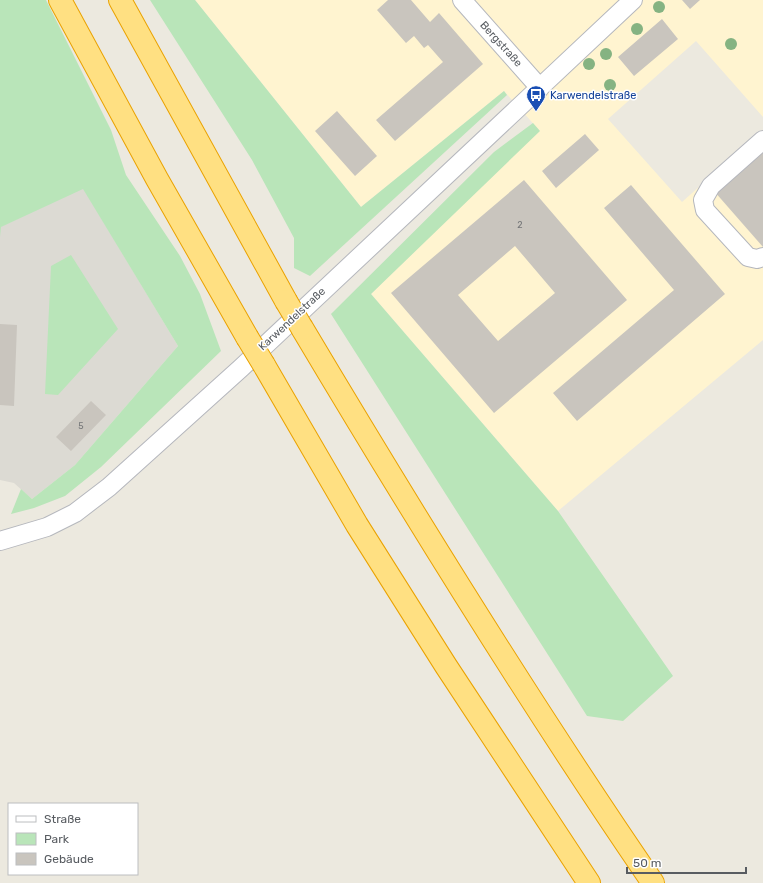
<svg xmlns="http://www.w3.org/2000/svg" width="763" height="883" viewBox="0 0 763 883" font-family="Rubik,sans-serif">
  <rect width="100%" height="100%" fill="#ece9df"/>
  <path fill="#fff4d0" d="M195,0h568v117l-67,-76 -88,78 74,83 81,-72v210l-205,171 -187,-217 168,-164 -35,-39 -143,116z"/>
  <path fill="#dcdad3" d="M83,188l95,158 -103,119 -43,34 -18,-16 -14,-3v-253z"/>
  <path fill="#b9e5b9" d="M0,0h46l65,130 15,45 54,81 20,38 21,57 -120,116 -36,29 -31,12 -23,6 10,-25 11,10 43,-34 103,-119 -95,-157 -82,38 -1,10z
    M150,0h45l166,207 143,-116 3,4 -197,181 -16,-8v-30l-42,-78z
    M533,123l7,8 -169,163 187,217 115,165 -50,45 -36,-5 -256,-402 163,-162z
    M71,255l47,74 -60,66 -13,-1 6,-128z"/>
  <path fill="#c9c5be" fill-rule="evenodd" d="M388,0h23l19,22 9,-9 44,51 -88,77 -19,-21 67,-58 -15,-17 -4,3 -10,-12 -8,7 -29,-33z
    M682,0h18l-10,9z
    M662,19l16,20 -44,37 -16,-19z
    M337,111l40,45 -22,20 -40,-45z
    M585,134l14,16 -43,38 -14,-17z
    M763,148v99l-49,-56z
    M524,180l103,120 -133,113 -103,-120zM515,246l40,47 -57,48 -40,-46z
    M631,185l94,109 -148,127 -24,-28 121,-103 -70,-82z
    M0,324l17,1 -3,81 -14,-1z
    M91,401l15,14 -35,36 -15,-14z"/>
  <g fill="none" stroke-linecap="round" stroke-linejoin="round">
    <g stroke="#b5b7bd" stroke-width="20">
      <path id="minor" d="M462,0l78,88
        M763,140l-52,46 -8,14 2,10 43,47 9,2 6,-2
        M0,541l47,-14 28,-14 34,-26 132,-119 392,-368"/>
    </g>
    <g stroke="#eaa200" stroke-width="24">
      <path id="highway" d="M60,0l97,179 90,158
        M120,0l166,301
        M302,328c112,188 227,374 351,555
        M264,365l93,160 89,141 143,217"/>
    </g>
    <use href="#minor" stroke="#fff" stroke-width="18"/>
    <use href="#highway" stroke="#ffe082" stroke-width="22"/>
    <g stroke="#eaa200" stroke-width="24" stroke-linecap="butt">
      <path id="highway-bridge" d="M286,301l16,27
        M247,337l17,28"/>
    </g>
    <use href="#highway-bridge" stroke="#ffe082" stroke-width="22"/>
  </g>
  <g fill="#85b382">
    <circle cx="659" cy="7" r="6"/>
    <circle cx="637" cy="29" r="6"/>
    <circle cx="731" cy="44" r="6"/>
    <circle cx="606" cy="54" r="6"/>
    <circle cx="589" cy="64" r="6"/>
    <circle cx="610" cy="85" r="6"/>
  </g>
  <defs>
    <g id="bus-pin" transform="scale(1)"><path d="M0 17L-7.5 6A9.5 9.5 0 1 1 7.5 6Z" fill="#1a4fb4" stroke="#fff"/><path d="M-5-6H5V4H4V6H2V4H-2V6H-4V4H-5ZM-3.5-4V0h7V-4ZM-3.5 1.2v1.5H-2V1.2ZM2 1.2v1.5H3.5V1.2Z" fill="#fff"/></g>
  </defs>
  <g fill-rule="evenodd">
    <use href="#bus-pin" x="536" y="95"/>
  </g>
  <g text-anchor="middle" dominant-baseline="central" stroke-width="3" stroke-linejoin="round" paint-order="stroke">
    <g font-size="9" fill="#747678">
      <text x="520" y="225">2</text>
      <text x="81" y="426">5</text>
    </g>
    <g font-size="11" fill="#585c61" stroke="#fff">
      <text transform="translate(501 44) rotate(48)">Bergstraße</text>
      <text transform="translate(292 319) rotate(-43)">Karwendelstraße</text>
    </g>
    <g font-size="11" fill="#164399" stroke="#fff" text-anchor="start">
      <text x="550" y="95">Karwendelstraße</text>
    </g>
  </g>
  <rect x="8" y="803" width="130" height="72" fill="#ffffff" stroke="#bcbec0"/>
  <rect x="16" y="816" width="20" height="6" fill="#ffffff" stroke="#bcbec0"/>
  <text x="44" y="823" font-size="12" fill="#585c61">Straße</text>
  <rect x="16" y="833" width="20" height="12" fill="#b9e5b9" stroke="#bcbec0"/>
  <text x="44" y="843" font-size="12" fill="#585c61">Park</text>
  <rect x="16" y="853" width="20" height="12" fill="#c9c5be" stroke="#bcbec0"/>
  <text x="44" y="863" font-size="12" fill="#585c61">Gebäude</text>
  <path d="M627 867v6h119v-6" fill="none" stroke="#585c61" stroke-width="2"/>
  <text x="633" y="867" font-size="12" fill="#585c61" stroke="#ffffff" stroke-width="3" paint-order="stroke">50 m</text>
</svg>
